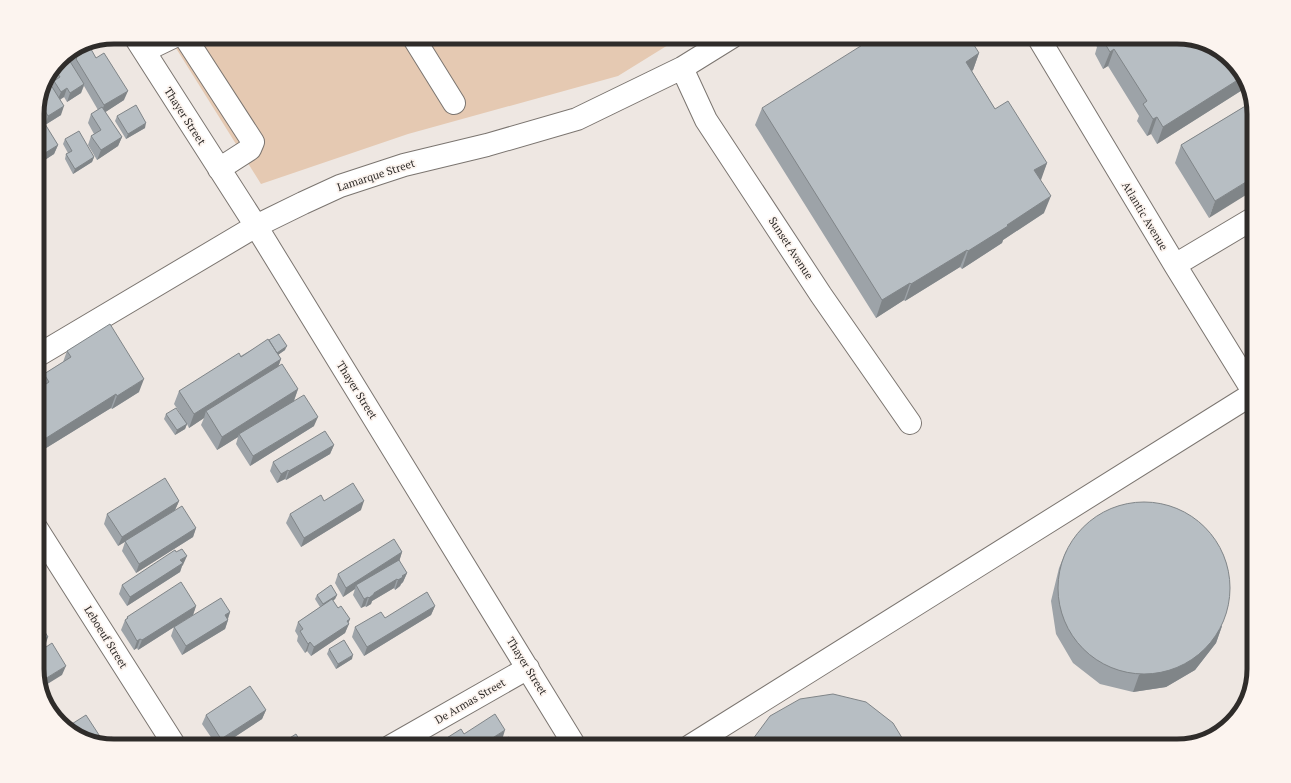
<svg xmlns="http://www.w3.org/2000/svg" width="1291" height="783" viewBox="0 0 1291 783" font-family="'PT Serif',serif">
  <rect width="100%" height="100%" fill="#eee7e2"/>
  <path fill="#e5c9b2" d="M169,37h512l-63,39 -210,58 -147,50z"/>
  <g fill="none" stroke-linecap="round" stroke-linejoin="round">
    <g stroke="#7b7570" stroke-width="24">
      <path id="minor" d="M135,37l121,189 319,520
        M185,37l68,105 -3,7 -31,20
        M413,37l41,66
        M1038,37l137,228 79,128
        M144,51l29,-14
        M682,68l24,52 115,175 89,128
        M1175,265l79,-47
        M37,356l219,-130 47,-23 37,-17 64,-21 83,-20 90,-26 105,-51 50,-31
        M37,529l138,217
        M391,746l137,-78
        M690,746l564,-353"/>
    </g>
    <use href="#minor" stroke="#fff" stroke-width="22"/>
  </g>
  <path fill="#9da3a8" d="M1095,37h83l66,38 3,12 -90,57 -6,-10 -4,2 -10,-15 2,-5 -31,-50 -5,3 -8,-15 2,-7 -4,-6z
    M84,43l12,15 28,42 -19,12 17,25 -4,9 -21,14 -9,-15 3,-9 3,-2 -6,-11 3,-9 7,-4 -14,-24 -3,7 -14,9 -3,-5 -4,3 1,15 -16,10 13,20 -4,9 -17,11v-56l12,-27 3,5 2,-5 -3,-4 9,-19z
    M979,53l-6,17 -1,1 23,38 52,54 -7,17 4,33 -41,27 -1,3 -40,26 -2,-2 -55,34 -1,-1 -28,18 -121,-193 7,-17z
    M1252,102l-43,116 -34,-55 6,-18z
    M117,116l28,12 -19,11 -11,-18z
    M65,139l29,18 -2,5 -19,12 -8,-15 1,-5 2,-1 -5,-9z
    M269,340l16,10 -7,5 3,4 -3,8 20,22 -4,12 20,25 -64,40 -14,-22 2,-7 -21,13 -16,-25 3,-7 -15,10 -2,-4 -2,5 -10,6 -11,-16 2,-5 14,-1 -6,-9 5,-13z
    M67,351l72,41 -27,17 -1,-1 -73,45 -1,-1v-62l3,-2 -1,-1 5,-13 19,-12z
    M334,445l-4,9 -44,26 -1,-1 -8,4 -7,-12 3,-9z
    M179,501l-4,9 21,18 -3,9 -57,36 -14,-22 3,-9 -7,4 -14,-22 3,-10z
    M324,501l37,9 -60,37 -15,-24 4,-9z
    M1066,551l156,75 -6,17 -21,27 -29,17 -33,5 -33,-8 -27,-21 -17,-29 -5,-33 8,-33z
    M402,552l-3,9 8,12 -4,9 -2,2 -1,2 -5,4 -1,-2 -22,13 -1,3 -5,3 -1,-1 -4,2 -8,-13 2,-6 -12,8 -8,-14 3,-9z
    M183,565l-1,1 -2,6 -53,34 -8,-12 3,-9z
    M317,595h20l-2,4 -2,2 5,7 12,11 -5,14 -34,23 -4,-5 -2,2 -8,-12 1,-5 -3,-5 3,-9 22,-15 -5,-8z
    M196,606l-3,9 -55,35 -1,-2 -3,2 -13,-20 4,-10h1l1,-3z
    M435,606l-4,9 -67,41 -12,-19 3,-10 30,-9z
    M230,612l-2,7v1l-3,9 -43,26 -11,-19 3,-9z
    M329,649l23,10 -16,10 -9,-15z
    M266,710l-4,9 -41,27h-4l-15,-22 4,-9z"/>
  <path fill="#808588" d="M1114,49l-6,17 -5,3 7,-17z
    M979,53l-6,17 -14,9 7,-17z
    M1244,76l3,11 -90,57 6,-17z
    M84,84l-3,9 -14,9 3,-9z
    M67,88l-3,9 -7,4 4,-9z
    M128,91l-4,9 -23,15 3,-10z
    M64,106l-3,9 -16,10 3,-9z
    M1157,117l-6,17 -4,2 6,-17z
    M146,123l-1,5 -19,11 2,-5z
    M122,137l-4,9 -21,14 4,-10z
    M58,145l-4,9 -17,11v-7z
    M94,157l-2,5 -19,12 2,-5z
    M1047,163l-6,17 -13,8 6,-18z
    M1254,177v13l-45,28 6,-17z
    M1051,196l-7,17 -41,27 -1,3 -40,26 6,-18 39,-26z
    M967,250l-7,17 -55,34 6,-17z
    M910,283l-6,17 -28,18 6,-18z
    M287,346l-2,4 -13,9 2,-5z
    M281,359l-5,14 -70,38 -2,7 -15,10 5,-14z
    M144,379l-5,13 -27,17 5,-13z
    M298,389l-5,14 -54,31 -1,3 -21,13 5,-13z
    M116,394l-5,14 -73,45 5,-13z
    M318,417l-4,9 -64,40 3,-10z
    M187,424l-2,5 -10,6 2,-5z
    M334,445l-4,9 -44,26 3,-9z
    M288,470l-3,9 -8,4 4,-9z
    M179,501l-4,9 -57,36 4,-9z
    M364,501l-3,9 -60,37 3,-9z
    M196,528l-3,9 -57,36 3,-9z
    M402,552l-3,10 -43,23 -1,4 -12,8 3,-9z
    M187,556l-4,9 -1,1 -2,6 -53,34 3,-9 50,-37z
    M407,573l-4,9 -2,2 -1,2 -5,4 3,-10 4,-4z
    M397,579l-3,9 -22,13 -1,3 -5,3 3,-9 5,-5z
    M337,595l-2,4 -14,10 2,-5z
    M368,597l-3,9 -4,2 3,-9z
    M196,606l-3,9 -55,35 4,-10z
    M435,606l-4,9 -67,41 3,-9z
    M230,612l-3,9 1,-1 -3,9 -43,26 4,-9 39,-31z
    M350,619l-3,6 2,-1 -4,9 -34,23 3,-9z
    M1222,626l-6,17 -21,27 -29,17 -33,5 6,-17z
    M48,637l-3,9 -8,5v-8z
    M140,639l-3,9 -3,2 3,-9z
    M310,642l-3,9 -2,2 3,-9z
    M353,655l-1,4 -16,10 2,-5z
    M66,666l-4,9 -21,13 -1,-6z
    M266,710l-4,9 -41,27h-2l2,-7z
    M505,730l-3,10 -11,6h-11z
    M101,738l-1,4 -4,-1z"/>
  <path fill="#b7bec3" stroke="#808588" d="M875,37h94l10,16 -13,9 29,47 13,-8 39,62 -13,7 17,26 -44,29 1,1 -40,25 -1,-1 -56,34 -1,-1 -28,17 -120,-192z
    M1101,37h77l38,10 28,28v1l-81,51 -6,-10 -4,2 -10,-15 4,-3 -33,-52 -4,3z
    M87,42l9,16 8,-5 24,38 -24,14 -28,-46 1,-1 -4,-7 11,-8z
    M66,55l18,29 -14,9 -3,-5 -6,4 -7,-11 6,-4 -5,-8 5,-10z
    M49,82l15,24 -16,10 -8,-14z
    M1252,102l2,7v68l-39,24 -34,-56z
    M136,105l10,18 -18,11 -11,-18z
    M102,107l20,30 -21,13 -10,-14 10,-6 -10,-16z
    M37,111l21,34 -21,13z
    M79,131l15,26 -19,12 -9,-15 6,-3 -7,-12z
    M110,324l34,55 -27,17 -1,-2 -73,46 -6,-10v-40l12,-8 -5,-8 27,-17 -4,-6z
    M279,334l8,12 -10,7 -8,-13z
    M268,339l13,20 -87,55 -15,-23 60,-38 2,4z
    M282,364l16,25 -76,48 -16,-26z
    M304,395l14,22 -65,39 -14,-22z
    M176,408l11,16 -10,6 -11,-16z
    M325,431l9,14 -45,26 -1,-1 -7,4 -8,-12z
    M165,478l14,23 -57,36 -15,-23z
    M353,483l11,18 -60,37 -14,-24 31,-19 3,6z
    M1058 588a86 86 0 1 1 172 0a86 86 0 1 1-172 0Z
    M182,506l14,22 -57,36 -14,-23z
    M394,539l8,13 -56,36 -8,-14z
    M182,549l5,7 -7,4 3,3 -53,34 -8,-12 53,-35 1,2z
    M399,560l8,13 -5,3 1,1 -5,3 -1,-1 -23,14v1l-5,4 -1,-1 -4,2 -8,-14z
    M181,582l15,24 -54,34 -2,-1 -3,2 -12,-21 3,-2 -1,-1z
    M331,585l6,10 -14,9 -6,-9z
    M427,592l8,14 -68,41 -12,-20 26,-15 4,6z
    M221,598l9,14 -5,3 3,5 -42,26 -12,-19z
    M332,599l6,9 3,-2 9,13 -3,2 2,3 -35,23 -4,-5 -2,2 -8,-13 3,-2 -5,-7z
    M37,619l11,18 -11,6z
    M344,640l9,15 -15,9 -9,-15z
    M52,643l14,23 -26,16 -3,-8v-21z
    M250,686l16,24 -45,29 -15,-24z
    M833,694l33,8 27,21 14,23h-158l1,-3 20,-27 30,-17z
    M495,714l10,16 -25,16h-46l27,-17 3,5z
    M86,715l15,23 -5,3 -21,-5 -8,-9z
    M296,734l7,12h-26z
    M112,737l5,9h-3l-11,-3z
    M509,737l5,9h-19z"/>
  <g text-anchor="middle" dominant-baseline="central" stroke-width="3.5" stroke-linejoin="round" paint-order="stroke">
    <g font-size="11" fill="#2f2c2a" stroke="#fcf4ef">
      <text transform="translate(185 116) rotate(57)">Thayer Street</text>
      <text transform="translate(376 175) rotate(-18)">Lamarque Street</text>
      <text transform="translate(1145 216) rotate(59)">Atlantic Avenue</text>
      <text transform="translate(791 248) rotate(57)">Sunset Avenue</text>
      <text transform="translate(357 390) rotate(58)">Thayer Street</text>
      <text transform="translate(106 637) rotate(58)">Leboeuf Street</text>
      <text transform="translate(527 666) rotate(58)">Thayer Street</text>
      <text transform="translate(470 701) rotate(-30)">De Armas Street</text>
    </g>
  </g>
  <path d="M0 0H1291V783H0ZM114 44H1177A70 70 0 0 1 1247 114V669A70 70 0 0 1 1177 739H114A70 70 0 0 1 44 669V114A70 70 0 0 1 114 44Z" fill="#fcf4ef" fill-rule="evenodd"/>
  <path fill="none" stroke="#2f2c2a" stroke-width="5" d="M114 44H1177A70 70 0 0 1 1247 114V669A70 70 0 0 1 1177 739H114A70 70 0 0 1 44 669V114A70 70 0 0 1 114 44Z"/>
</svg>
